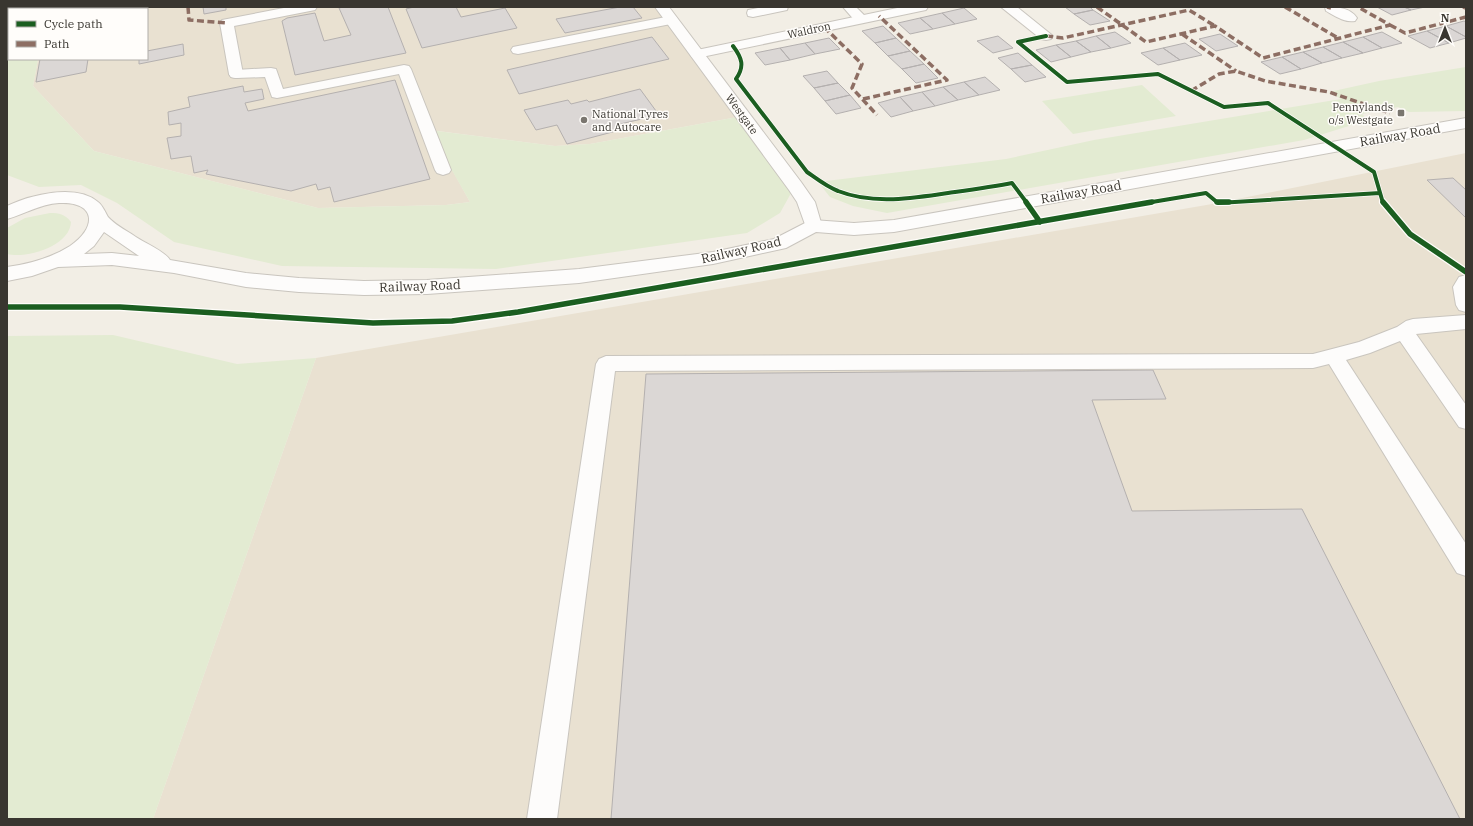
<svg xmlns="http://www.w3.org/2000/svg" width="1473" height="826" viewBox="0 0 1473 826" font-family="'IBM Plex Serif',serif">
  <rect width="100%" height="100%" fill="#f2eee5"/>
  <path fill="#e9e1d1" d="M45,7h617l81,109 -153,28 -35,2 -125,-16 40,72 -24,3 -128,3 -224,-57 -61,-65 5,-27h109v-50h-101z
    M1466,153v666h-1313l163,-461 902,-155z"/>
  <path fill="#e3ebd2" d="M7,7h38l1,2h-37v50h29l-5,27 61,65 224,57 128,-3 24,-3 -41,-72 126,16 35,-2 153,-28 52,70 -15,27 -33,20 -251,36 -214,-3 -108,-24 -57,-39 -36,-18 -42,2 -32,-12z
    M1466,67v44l-57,1 -11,-5 -36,7 6,6 -64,20 -417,73 -34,-7 -23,-9 -12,-15 188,-23 88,-19 247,-41 -12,-7 50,-11z
    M1142,85l34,31 -103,18 -31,-33z
    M50,213c9,0 15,1 21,9 -1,24 -44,37 -64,32v-26l18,-10z
    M113,335l124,29 79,-6 -163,461h-146v-483z"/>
  <path fill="#dbd7d5" stroke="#b4b0af" d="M203,7h23v3l-22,4z
    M344,7h44l18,46 -111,22 -13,-54 5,-3 28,-5 9,28 27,-6 -12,-27z
    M414,7h42l5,10 44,-9 12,20 -95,20 -16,-39z
    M620,7h13l9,11 -77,15 -9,-14z
    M1065,7h25l3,3 -19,4z
    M1377,7h27l7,3 -19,5z
    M1404,7h21l-14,3z
    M964,8l13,11 -22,5 -13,-11z
    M1093,10l17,11 -20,4 -16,-11z
    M942,13l13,11 -22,5 -13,-11z
    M920,18l13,11 -23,5 -12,-11z
    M1464,21l2,1v15l-20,-11z
    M883,26l13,12 -21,5 -13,-12z
    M1446,26l20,11v1l-17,5 -22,-12z
    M1427,31l22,12 -19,5 -22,-12z
    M1115,32l16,11 -20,5 -15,-12z
    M1382,32l20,11 -20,5 -19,-11z
    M1220,34l18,12 -22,5 -17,-12z
    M998,36l15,12 -20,5 -16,-12z
    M1096,36l15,12 -20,4 -15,-11z
    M652,37l17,22 -150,35 -12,-24z
    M1363,37l19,11 -19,5 -20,-11z
    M829,38l11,11 -25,5 -10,-11z
    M896,38l14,13 -22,5 -13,-13z
    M1076,41l15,11 -20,5 -15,-12z
    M1343,42l20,11 -21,5 -19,-11z
    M805,43l10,11 -25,6 -10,-12z
    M1185,43l17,12 -22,5 -17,-12z
    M183,44l1,11 -45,9v-5h8v-8z
    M1056,45l15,12 -20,5 -15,-12z
    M1323,47l19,11 -20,5 -19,-11z
    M780,48l10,12 -25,5 -10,-12z
    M1163,48l17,12 -22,5 -17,-12z
    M910,51l14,13 -22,5 -14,-13z
    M1303,52l19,11 -21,6 -19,-12z
    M1018,53l14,12 -21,4 -13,-11z
    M1282,57l19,12 -21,5 -19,-12z
    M40,59h48l-2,13 -50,10z
    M924,64l14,14 -22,5 -14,-14z
    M1032,65l14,12 -21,5 -14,-13z
    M827,71l11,12 -24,5 -11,-12z
    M985,77l15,13 -21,5 -15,-13z
    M395,80l35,99 -96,23 -4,-15 -12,3 -2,-6 -25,7 -85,-17 2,-4 -14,3 -3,-17 -20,3 -4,-21 14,-2v-13l-12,2 -1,-13 22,-5 -2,-10 55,-11 1,6 18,-3 2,10 -19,4 3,8z
    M964,82l15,13 -21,5 -15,-13z
    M838,83l12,12 -25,6 -11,-13z
    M943,87l15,13 -23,6 -13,-14z
    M640,89l19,26 -43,10 4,5 -53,14 -10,-19 -21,5 -12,-20 44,-10 3,4 16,-4 2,2z
    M922,92l13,14 -22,5 -13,-14z
    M850,95l11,13 -25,6 -11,-13z
    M900,97l13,14 -22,6 -13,-14z
    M1453,178l13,12v28l-39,-38z
    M1153,370l13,29 -74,1 40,111 170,-2 158,310h-849l35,-445z"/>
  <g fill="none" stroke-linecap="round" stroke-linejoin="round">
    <g stroke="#c9c5be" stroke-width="2">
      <path id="service" d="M763,7h25l-1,3 -34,7 -5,-1 -1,-3 1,-3z
        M843,7h13l12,12 -2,3h-10z
        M671,16l5,1 2,3 -2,3 -158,31 -5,-1 -2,-3 2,-3 5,-1z
        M404,65l5,1 2,3 40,101 -2,3 -6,2 -6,-2 -2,-3 -36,-96 -122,24 -5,-1 -7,-20 -29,1 -5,-1 -2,-3 2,-3 5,-1 35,-2 5,1 7,20z
        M1466,315v14l-50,5 50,71v24l-7,-2 -59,-86 -30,12 -24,7 120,184v32l-9,-3 -128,-209 -16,4 -698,3 -58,448h-30l69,-455 3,-5 7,-3 707,-2 46,-12 38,-15 9,-6 7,-2z"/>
    </g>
    <g stroke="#c9c5be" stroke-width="2">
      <path id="minor" d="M289,7h28l-2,3 -5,1 -76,15 9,48 -2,3 -5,1 -5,-1 -2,-3 -9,-51 2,-3z
        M902,7h26l-2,3 -5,1 -224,47 -5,-1 -2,-3 2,-3 5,-1z
        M1001,7h16l36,29 -2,3 -5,1 -5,-1z
        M1325,7c11,0 25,0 32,11l-2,3c-10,2 -20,-5 -29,-10z
        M1466,275v37l-7,-2 -3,-5 -3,-18 6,-10z"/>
    </g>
    <g stroke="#c9c5be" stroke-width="2">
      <path id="tertiary" d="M655,7h14l132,175 14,20 7,24 -3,4 -6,2 -6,-2 -10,-28 -8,-12z"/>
    </g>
    <g stroke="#c9c5be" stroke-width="2">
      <path id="secondary" d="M1466,118v10l-572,104 -40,3 -38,-3 -30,16 -73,16 -134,19 -152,11 -63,1 -65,-3 -53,-5 -72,-14 -62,-8 -54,2 -26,9 -25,5v-14c22,-3 44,-9 63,-21 27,-18 27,-45 -11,-43 -19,1 -34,11 -52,16v-13c23,-11 69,-23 91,-4 5,4 7,10 10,15 6,7 17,13 25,18 9,7 32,16 37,25l76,13 53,5 65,3 63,-1 152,-11 134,-17 61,-13 33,-17 6,-2 41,3 40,-3zM104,232l35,24 -27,-3 -28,1 10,-8z"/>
    </g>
    <use href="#service" fill="#fdfcfb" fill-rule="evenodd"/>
    <use href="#minor" fill="#fdfcfb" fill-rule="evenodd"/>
    <use href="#tertiary" fill="#fdfcfb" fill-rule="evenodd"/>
    <use href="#secondary" fill="#fdfcfb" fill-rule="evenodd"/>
    <path stroke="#8d6e63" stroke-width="3.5" stroke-dasharray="7 3.5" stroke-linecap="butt" d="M188,7l1,13 38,3
      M1097,7l49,35 69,-16 48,32 127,-33 -32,-18
      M1285,7l53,31
      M1327,7l4,1
      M1463,7l3,1
      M1390,25l15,8 61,-16
      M824,27l38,37 -10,24 25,27
      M1182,34l54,37
      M1046,36l17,2 126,-28 26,16
      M1191,91l28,-17 17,-3 29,10 64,11 61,21
      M863,99l84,-19 -68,-64"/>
    <g stroke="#fffdfa" stroke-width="5.5">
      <path id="cycleway-far1" d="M1046,36l-28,6 49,40 91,-8 66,33 44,-4 106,69 9,31
        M733,46c9,12 12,20 3,33l71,93c10,7 20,15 31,19 36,14 74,7 110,2 21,-3 43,-6 64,-10l15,20
        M1146,203l60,-10 12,10 162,-10"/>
    </g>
    <g stroke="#fffdfa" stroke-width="8">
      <path id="cycleway" d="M1026,202l14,20
        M1217,202h12
        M1383,202l27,32 56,38
        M7,307h113l253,16 79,-2 66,-9 634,-110"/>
    </g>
    <use href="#cycleway-far1" stroke="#1b5e20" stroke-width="4"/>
    <use href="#cycleway" stroke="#1b5e20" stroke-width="5.5"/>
  </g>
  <g fill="#7a766f" stroke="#fffdfa" stroke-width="1.5">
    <rect x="1397" y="109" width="8" height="8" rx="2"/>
    <circle cx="584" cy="120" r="4"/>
  </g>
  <g text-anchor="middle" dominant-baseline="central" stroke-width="3" stroke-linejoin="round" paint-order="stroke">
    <g font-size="11" fill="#393630" stroke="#fffdfa">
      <text transform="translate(809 30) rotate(-12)">Waldron</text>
      <text transform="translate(742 114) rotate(54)">Westgate</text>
    </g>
    <g font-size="11" fill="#393630" stroke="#fffdfa" text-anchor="end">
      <text x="1393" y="107">Pennylands<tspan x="1393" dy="13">o/s Westgate</tspan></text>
      <text x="592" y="114" text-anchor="start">National Tyres<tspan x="592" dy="13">and Autocare</tspan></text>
    </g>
    <g font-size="13" fill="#393630" stroke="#fffdfa">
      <text transform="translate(1400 135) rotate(-10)">Railway Road</text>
      <text transform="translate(1081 192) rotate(-10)">Railway Road</text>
      <text transform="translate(741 250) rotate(-13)">Railway Road</text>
      <text transform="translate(420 286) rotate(-2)">Railway Road</text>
    </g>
  </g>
  <rect width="1473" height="826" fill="none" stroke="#393630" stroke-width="16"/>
  <rect x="8" y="8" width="140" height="52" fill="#fffdfa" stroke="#b0ada9"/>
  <rect x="16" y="21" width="20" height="6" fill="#1b5e20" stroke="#b0ada9"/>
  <text x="44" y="28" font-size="12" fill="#393630">Cycle path</text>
  <rect x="16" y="41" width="20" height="6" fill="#8d6e63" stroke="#b0ada9"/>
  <text x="44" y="48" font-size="12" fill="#393630">Path</text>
  <g transform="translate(1445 28)" stroke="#fffdfa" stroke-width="3" paint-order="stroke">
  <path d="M0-3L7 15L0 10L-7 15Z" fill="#393630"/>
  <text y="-6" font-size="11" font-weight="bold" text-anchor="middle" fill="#393630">N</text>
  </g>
</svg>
